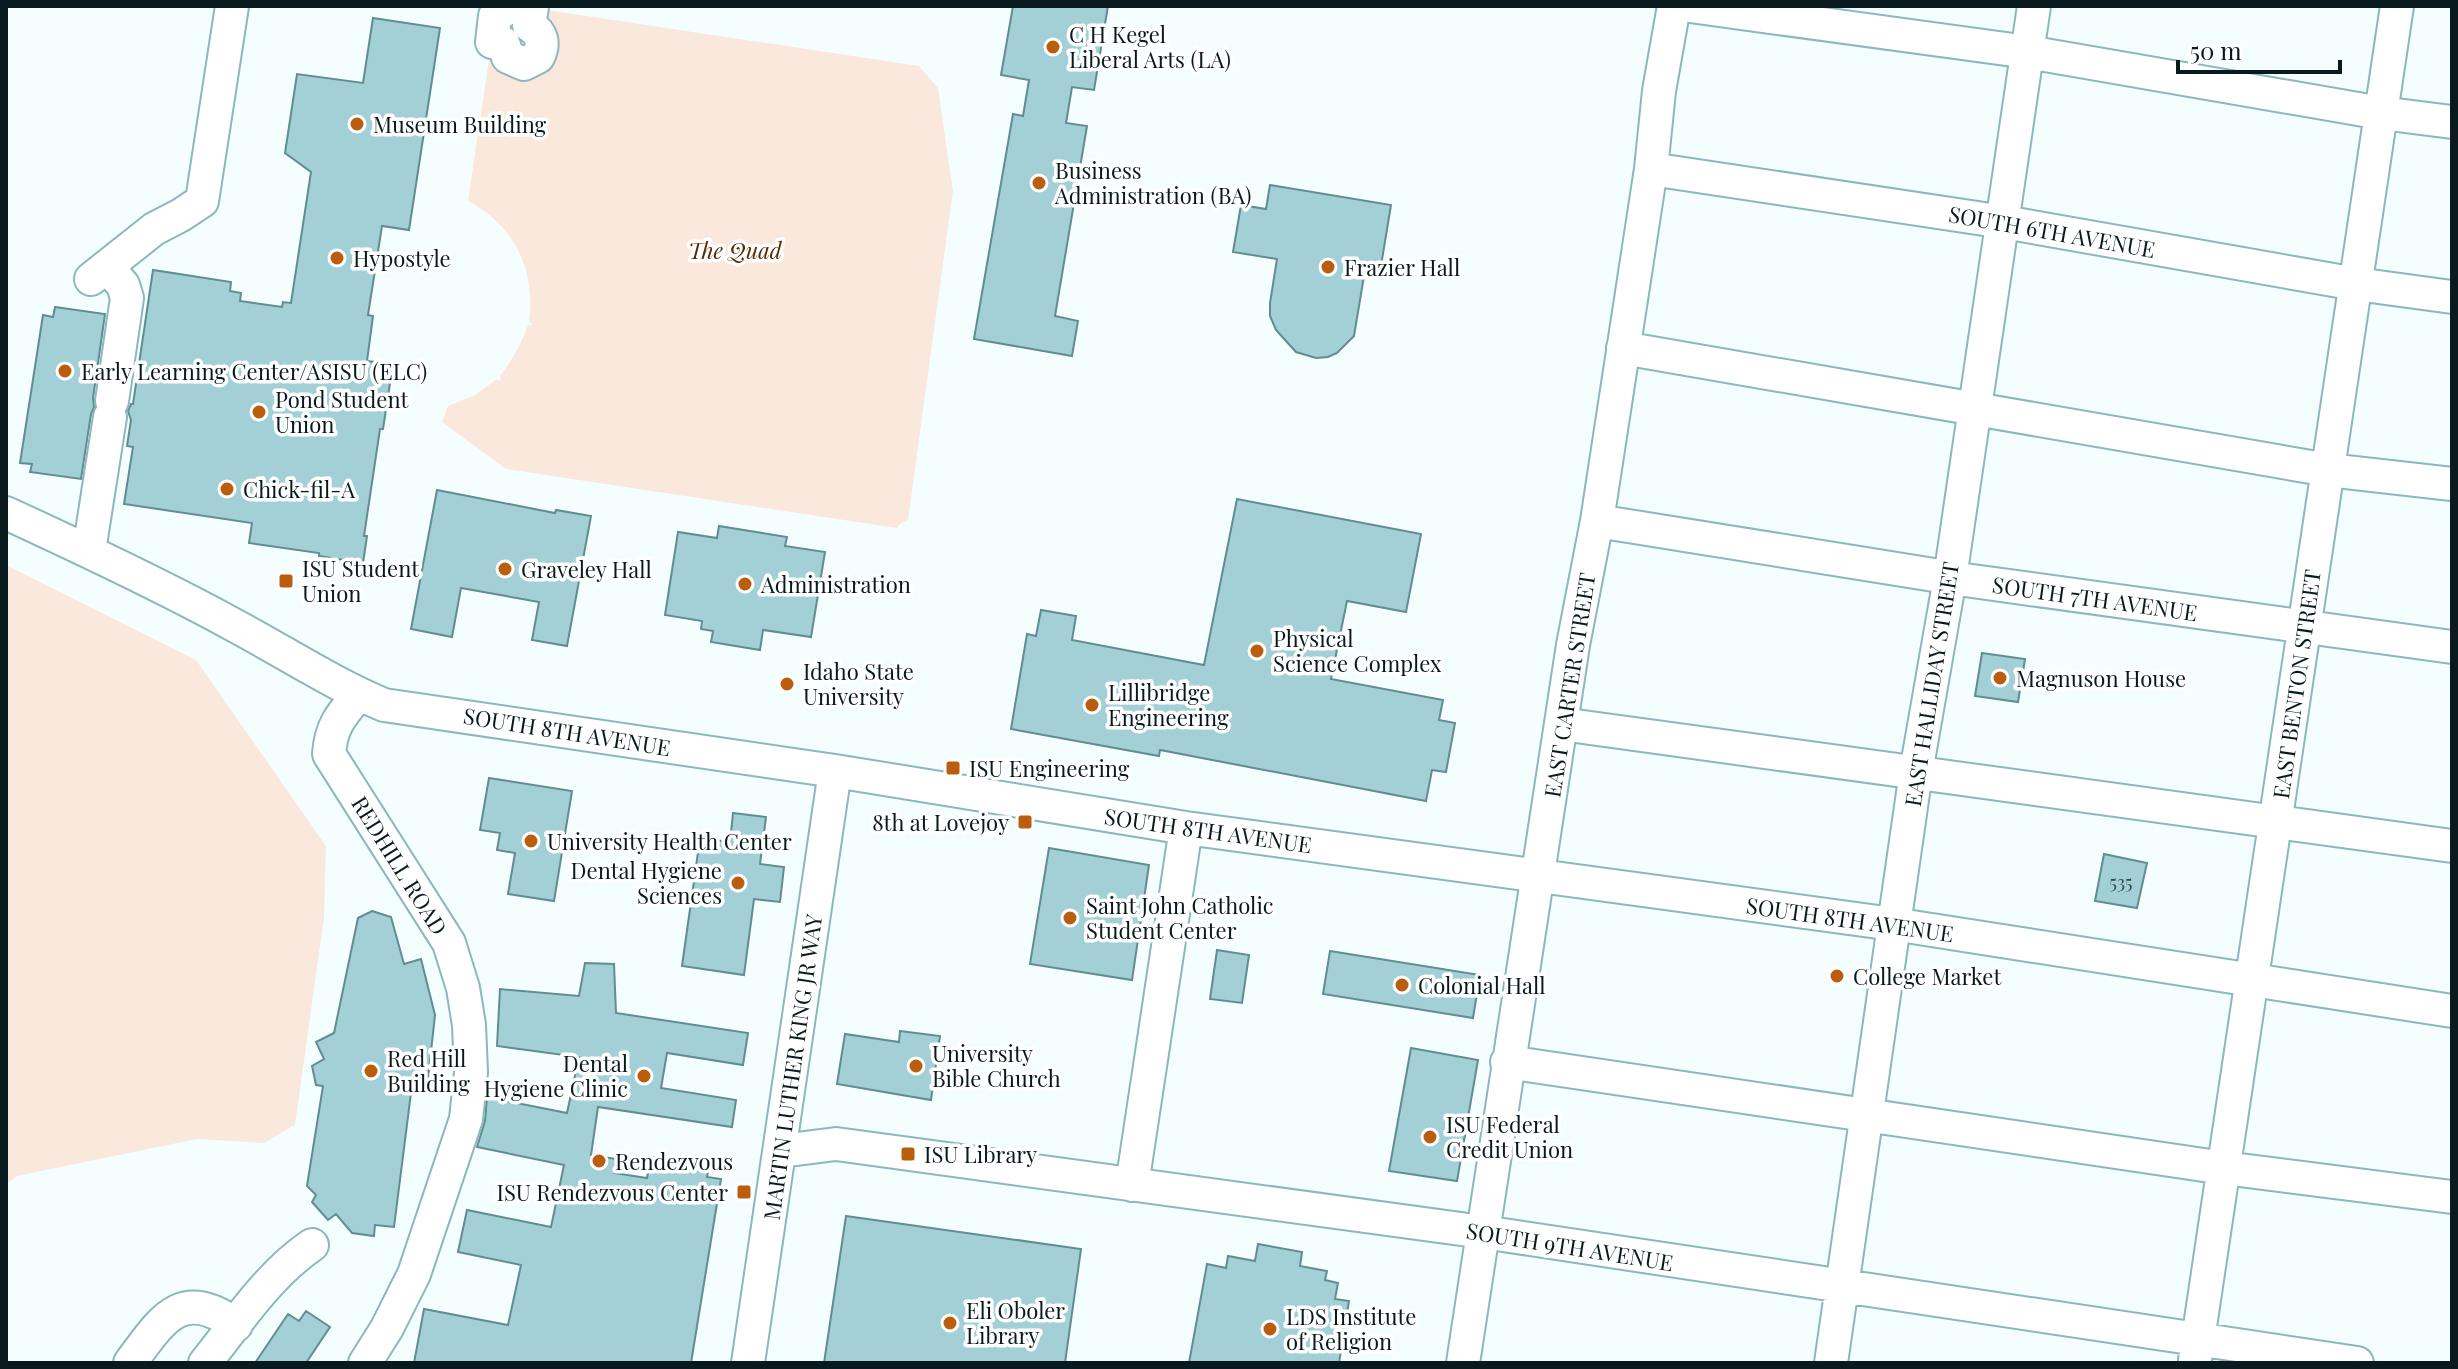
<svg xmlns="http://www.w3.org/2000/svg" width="2458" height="1369" viewBox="0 0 2458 1369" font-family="'Playfair Display',serif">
  <rect width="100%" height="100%" fill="#f5feff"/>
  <path fill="#fbe8dd" d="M547,10l372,56 19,22 15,103 -45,329 -7,3 -4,5 -391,-59 -64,-47 6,-16 27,-11 22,-16 2,2 2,-2 -1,-3c12,-16 21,-31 28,-51l3,1 1,-3 -3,-1c7,-52 -15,-97 -61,-121l21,-142h10l14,10 33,-42z
    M6,565l190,95 130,186 -2,71 -29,208 -31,18 -67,-4 -180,37 -11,8z"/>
  <path fill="#a3d0d7" stroke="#618c92" stroke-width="2" d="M1013,6h95l-14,84 -22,-3 -6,36 21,3 -32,190 23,5 -6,35 -98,-17 39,-225 10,2 6,-36 -28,-5z
    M373,18l67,10 -31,202 -27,-4 -14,89 5,1 -6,45 26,3 -10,65h-3l-16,107h3l-4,27 -44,-7v-3l-70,-10 3,-20 -128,-19 9,-57 -6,-1 4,-26 -3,-9 3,-7h2l20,-134 78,12 -1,9 11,2 -1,8 42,6 1,-5 8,1 20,-131 -26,-19 12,-79 66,9z
    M1270,185l121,20 -12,73 -15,-2 -10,60 -17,17 -9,4 -12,1 -20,-6 -20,-22 -6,-14v-13l7,-44 -44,-7 8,-47 25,4z
    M55,307l50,7 -12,84 1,9 -3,7 -10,65 -51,-7 2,-8 -12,-1 23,-148 10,2z
    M437,490l118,23 1,-3 35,6 -24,130 -35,-6 7,-38 -78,-14 -9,49 -41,-8z
    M1237,499l184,35 -15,78 -59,-11 -16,78 112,21 -4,20 16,3 -9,49 -14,-2 -6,31 -266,-51 -1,6 -148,-27 16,-95 9,2 5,-26 35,6 -4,24 132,25z
    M719,526l68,11 -2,9 40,6 -14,85 -48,-7 -3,20 -49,-8 2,-11 -12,-2 1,-8 -37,-6 13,-83 39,6z
    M1982,653l43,6 -7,43 -43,-6z
    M489,778l83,13 -18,110 -46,-7 7,-41 -18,-3 3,-17 -20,-3z
    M733,813l33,4 -6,47 24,3 -4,35 -26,-3 -10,76 -62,-9 18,-128 30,4z
    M1049,848l100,17 -17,115 -102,-16z
    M2104,854l43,9 -10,45 -42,-7z
    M372,911l19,6 13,47 17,-5 14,56 -7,64 -15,-2 -19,150 -19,-2 -1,11 -22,-3 -16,-19 -8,6 -16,-18 4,-7 -9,-9 16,-100 -7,-1 -4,-19 12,-7 -8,-17 18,-9 24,-115z
    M1217,950l32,5 -7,48 -32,-4z
    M1330,951l150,24 -7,43 -150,-24z
    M585,963l29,1 2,49 132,20 -5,32 -76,-12 -6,35 75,12 -4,27 -134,-20 -7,48 25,4 -2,14 33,5 4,-21 58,10 -2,10 14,2 -30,184h-277l10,-54 84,16 13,-60 -63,-13 9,-42 84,17 13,-62 -87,-18 8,-26 2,-24 80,16 12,-56 -82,-11 3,-57 79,7z
    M900,1031l40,5 -9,64 -94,-16 8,-50 54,8z
    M1411,1048l67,12 -21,121 -68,-10z
    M846,1216l235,33 -16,114h-241z
    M1258,1244l44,8 -2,14 27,5 -2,9 13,3 -3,16 14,2 -10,62h-150l18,-99 19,4 2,-12 27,5z
    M306,1311l24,16 -24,36h-51l33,-49 11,7z"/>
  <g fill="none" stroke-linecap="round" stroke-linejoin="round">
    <g stroke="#8bb7bf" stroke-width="36">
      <path id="minor" d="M511,6l-16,10 -3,26 11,1 5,14 16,7 14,-7c7,-14 4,-24 -9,-32l3,-18 -9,-1
        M1690,6l338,46 353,61 71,9
        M1651,169l353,53 352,62 96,13
        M108,268l15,17 4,13 -15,103
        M91,279l63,-50 27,-14 21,-14 30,-195
        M1623,348l705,122 124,14
        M6,513c76,35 153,71 226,111 51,27 99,59 152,81l451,66 351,57 707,96 559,87
        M1597,521l368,59 487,67
        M89,551l21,-134
        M359,694c-18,21 -28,32 -30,60l120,189 14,45 6,37 2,47 -5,47 -52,155 -27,54 -22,35
        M1561,724l891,122
        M1507,1062l717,106 228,29
        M781,1151l55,-7 647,88 874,131
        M1132,1185l54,-357
        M2195,1360l202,-1354
        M130,1363c32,-43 51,-78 106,-38
        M205,1363c33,-41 63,-88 107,-118
        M748,1363l87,-592
        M1463,1363l110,-718 24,-124 54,-352 8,-78 15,-85
        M1831,1363l85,-591 34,-194 84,-572"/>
    </g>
    <use href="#minor" stroke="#fff" stroke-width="32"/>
  </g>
  <g fill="#ba5d0c" stroke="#fff" stroke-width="3">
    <circle cx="1053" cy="47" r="8"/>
    <circle cx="357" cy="124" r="8"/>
    <circle cx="1039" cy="183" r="8"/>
    <circle cx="337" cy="258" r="8"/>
    <circle cx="1328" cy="267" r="8"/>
    <circle cx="65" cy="371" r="8"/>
    <circle cx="259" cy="412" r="8"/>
    <circle cx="227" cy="489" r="8"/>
    <circle cx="505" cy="569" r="8"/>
    <rect x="278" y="573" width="16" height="16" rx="4"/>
    <circle cx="745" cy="584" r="8"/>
    <circle cx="1257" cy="651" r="8"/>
    <circle cx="2000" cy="678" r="8"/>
    <circle cx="787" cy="684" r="8"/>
    <circle cx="1092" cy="705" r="8"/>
    <rect x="945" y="760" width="16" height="16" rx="4"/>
    <rect x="1017" y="814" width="16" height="16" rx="4"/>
    <circle cx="531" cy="841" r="8"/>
    <circle cx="738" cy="883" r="8"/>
    <circle cx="1070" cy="918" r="8"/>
    <circle cx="1837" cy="976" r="8"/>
    <circle cx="1402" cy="985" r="8"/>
    <circle cx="916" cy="1066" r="8"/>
    <circle cx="371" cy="1071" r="8"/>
    <circle cx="644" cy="1076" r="8"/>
    <circle cx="1430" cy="1137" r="8"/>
    <rect x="900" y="1146" width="16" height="16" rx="4"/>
    <circle cx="599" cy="1161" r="8"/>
    <rect x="736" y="1184" width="16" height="16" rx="4"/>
    <circle cx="950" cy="1323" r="8"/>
    <circle cx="1270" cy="1329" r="8"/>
  </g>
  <g text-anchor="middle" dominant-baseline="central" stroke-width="7" stroke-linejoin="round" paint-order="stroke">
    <g font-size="18" fill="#2f484c">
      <text x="2121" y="882">535</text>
    </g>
    <g font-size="22" fill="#081a1d" stroke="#fff" text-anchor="start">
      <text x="1069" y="34">C H Kegel<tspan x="1069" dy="25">Liberal Arts (LA)</tspan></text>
      <text x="373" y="124">Museum Building</text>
      <text x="1055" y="170">Business<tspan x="1055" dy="25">Administration (BA)</tspan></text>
      <text x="353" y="258">Hypostyle</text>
      <text x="1344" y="267">Frazier Hall</text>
      <text x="81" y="371">Early Learning Center/ASISU (ELC)</text>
      <text x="275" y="399">Pond Student<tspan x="275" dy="25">Union</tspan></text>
      <text x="243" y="489">Chick-fil-A</text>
      <text x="302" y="568">ISU Student<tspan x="302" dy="25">Union</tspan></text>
      <text x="521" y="569">Graveley Hall</text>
      <text x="761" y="584">Administration</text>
      <text x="1273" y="638">Physical<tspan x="1273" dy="25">Science Complex</tspan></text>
      <text x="803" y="671">Idaho State<tspan x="803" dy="25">University</tspan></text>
      <text x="2016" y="678">Magnuson House</text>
      <text x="1108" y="692">Lillibridge<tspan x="1108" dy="25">Engineering</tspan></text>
      <text x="969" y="768">ISU Engineering</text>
      <text x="1009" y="822" text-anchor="end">8th at Lovejoy</text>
      <text x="547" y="841">University Health Center</text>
      <text x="722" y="870" text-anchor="end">Dental Hygiene<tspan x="722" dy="25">Sciences</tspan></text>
      <text x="1086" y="905">Saint John Catholic<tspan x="1086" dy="25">Student Center</tspan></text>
      <text x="1853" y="976">College Market</text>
      <text x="1418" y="985">Colonial Hall</text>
      <text x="932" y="1053">University<tspan x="932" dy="25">Bible Church</tspan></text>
      <text x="387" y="1058">Red Hill<tspan x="387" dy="25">Building</tspan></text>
      <text x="628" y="1063" text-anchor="end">Dental<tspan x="628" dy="25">Hygiene Clinic</tspan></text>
      <text x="1446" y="1124">ISU Federal<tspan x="1446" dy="25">Credit Union</tspan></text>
      <text x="924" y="1154">ISU Library</text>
      <text x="615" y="1161">Rendezvous</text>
      <text x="728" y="1192" text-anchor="end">ISU Rendezvous Center</text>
      <text x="966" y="1310">Eli Oboler<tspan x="966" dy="25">Library</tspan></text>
      <text x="1286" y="1316">LDS Institute<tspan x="1286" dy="25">of Religion</tspan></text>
    </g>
    <g font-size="22" fill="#081a1d" stroke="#fff">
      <text transform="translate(2052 231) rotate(10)">SOUTH 6TH AVENUE</text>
      <text transform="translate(2095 598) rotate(8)">SOUTH 7TH AVENUE</text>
      <text transform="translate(1931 684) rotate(-81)">EAST HALLIDAY STREET</text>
      <text transform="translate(2296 684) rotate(-82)">EAST BENTON STREET</text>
      <text transform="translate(1569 685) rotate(-81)">EAST CARTER STREET</text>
      <text transform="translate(567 731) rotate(9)">SOUTH 8TH AVENUE</text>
      <text transform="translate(1208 830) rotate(8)">SOUTH 8TH AVENUE</text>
      <text transform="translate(400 865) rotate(58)">REDHILL ROAD</text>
      <text transform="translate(1850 919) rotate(8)">SOUTH 8TH AVENUE</text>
      <text transform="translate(792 1067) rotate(-82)">MARTIN LUTHER KING JR WAY</text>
      <text transform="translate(1570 1246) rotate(9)">SOUTH 9TH AVENUE</text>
    </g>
    <g font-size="22" font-style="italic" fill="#582802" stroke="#fff">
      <text x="735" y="250">The Quad</text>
    </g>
  </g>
  <rect width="2458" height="1369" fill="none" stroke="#081a1d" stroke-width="16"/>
  <path d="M2178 60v12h162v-12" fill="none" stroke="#081a1d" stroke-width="4"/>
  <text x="2190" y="60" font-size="24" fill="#081a1d" stroke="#ffffff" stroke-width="6" paint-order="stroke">50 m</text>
</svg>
